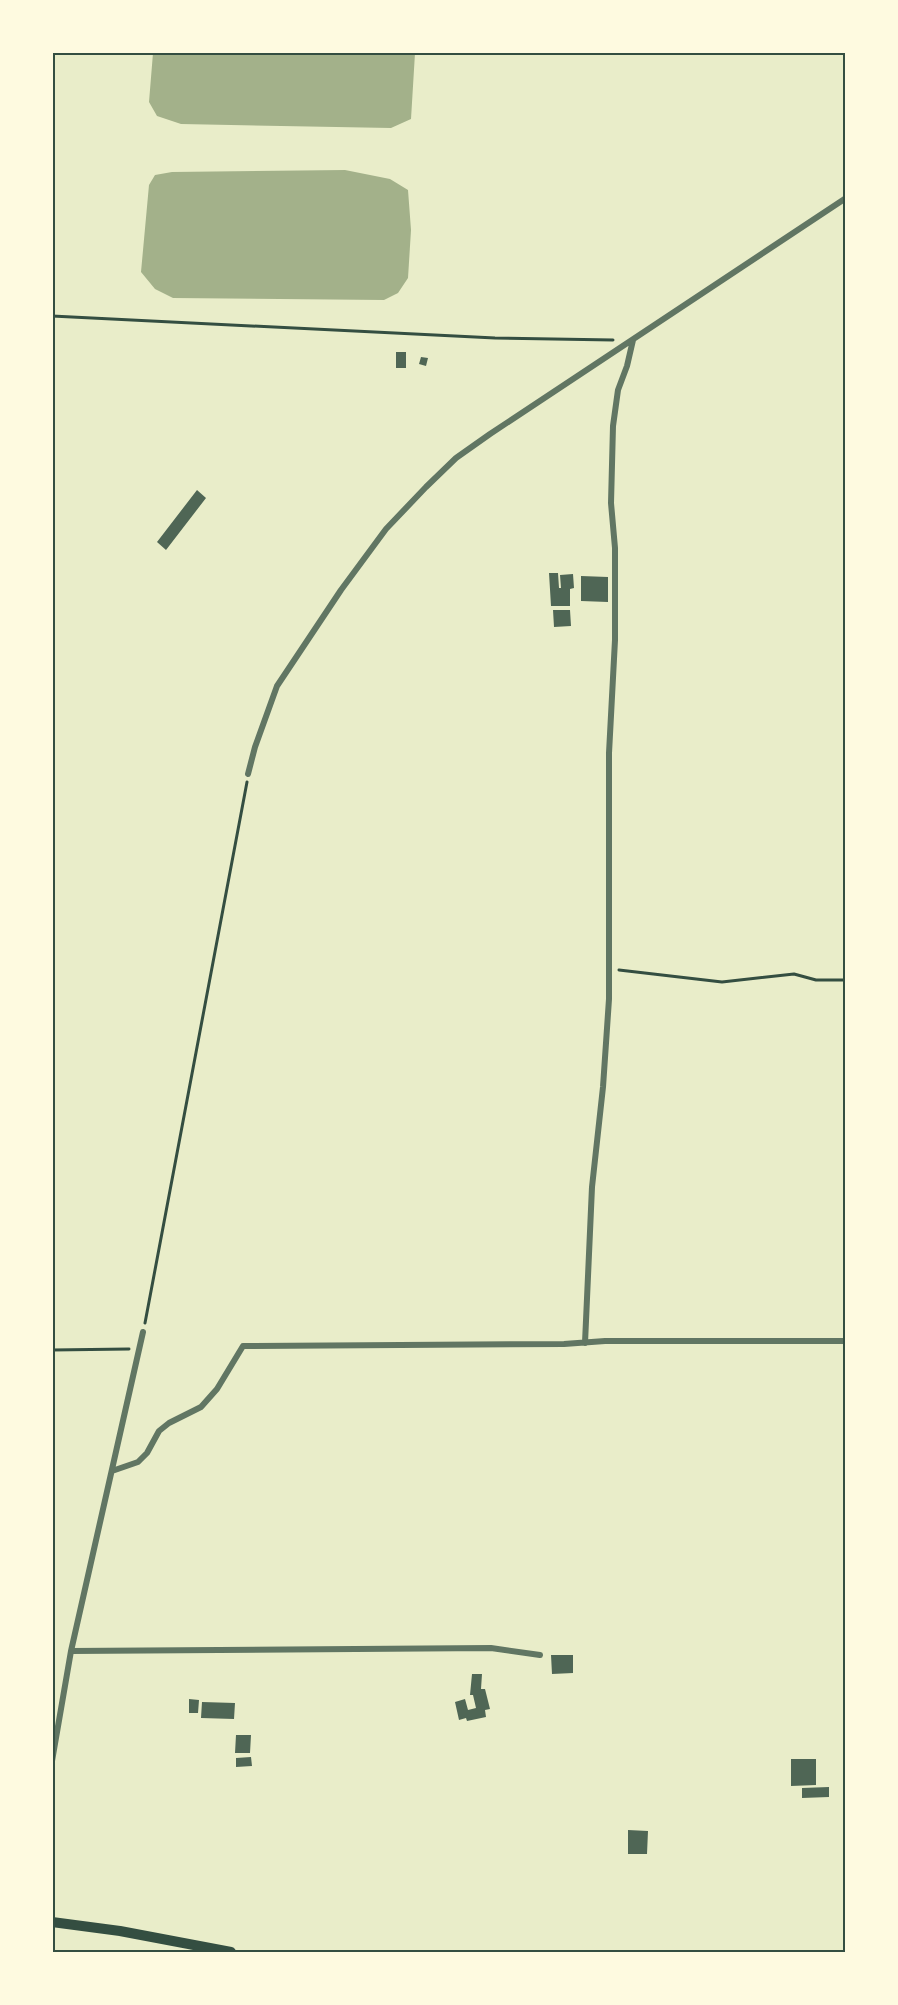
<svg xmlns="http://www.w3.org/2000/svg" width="898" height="2005" viewBox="0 0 898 2005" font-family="'Source Serif 4',serif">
  <rect width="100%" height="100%" fill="#e9edc9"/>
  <path fill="#a3b18a" d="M153,53h262l-4,66 -20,9 -210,-4 -24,-8 -8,-14z
    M345,170l45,9 18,11 3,40 -3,48 -10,15 -14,7 -211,-2 -18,-9 -14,-17 8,-87 6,-10 17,-3z"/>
  <path fill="#4f6655" d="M396,352h10v16h-10z
    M421,357l7,1 -2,8 -7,-2z
    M197,490l9,8 -40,52 -9,-8z
    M549,573h9l1,15h2l-1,-13 13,-1 1,14 -4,1v17h-19z
    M581,576l27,1v25l-27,-1z
    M553,610h17l1,16 -17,1z
    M551,1655h22v18l-21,1z
    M472,1674h10l-1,15h4l5,20 -5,1 1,7 -19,4 -1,-3 -7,2 -4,-18 10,-3 3,11 8,-2 -3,-13h-3z
    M189,1699l10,1 -1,13h-9z
    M202,1702l33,1 -1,16 -33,-1z
    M236,1735h15l-1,18h-15z
    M251,1757l1,9 -16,1v-9z
    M791,1759h25v26l-25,1z
    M829,1787v10l-27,1v-10z
    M628,1830l20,1 -1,23h-19z"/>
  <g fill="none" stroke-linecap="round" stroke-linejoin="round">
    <path stroke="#344e41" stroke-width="3" d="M52,316l443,22 118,2
      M619,970l103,12 72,-8 22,6h30
      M145,1323l102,-541
      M52,1350l77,-1"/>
    <path stroke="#617663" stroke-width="6" d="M248,774l7,-27 22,-61 64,-96 45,-61 40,-42 30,-29 34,-24 356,-236
      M585,1343l7,-156 11,-100 6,-88v-246l6,-113v-92l-4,-45 2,-77 5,-36 9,-24 6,-26
      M112,1471l26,-9 9,-9 12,-22 10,-8 32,-16 16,-18 26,-43 321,-2 41,-3h241
      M71,1651l420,-3 49,7
      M52,1761l19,-110 72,-319"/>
    <path stroke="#344e41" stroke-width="10" d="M52,1922l68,9 111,21"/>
  </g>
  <rect width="898" height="2005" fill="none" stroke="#fefae0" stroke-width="108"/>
  <rect x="54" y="54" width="790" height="1897" fill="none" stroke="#344e41" stroke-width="2"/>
</svg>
